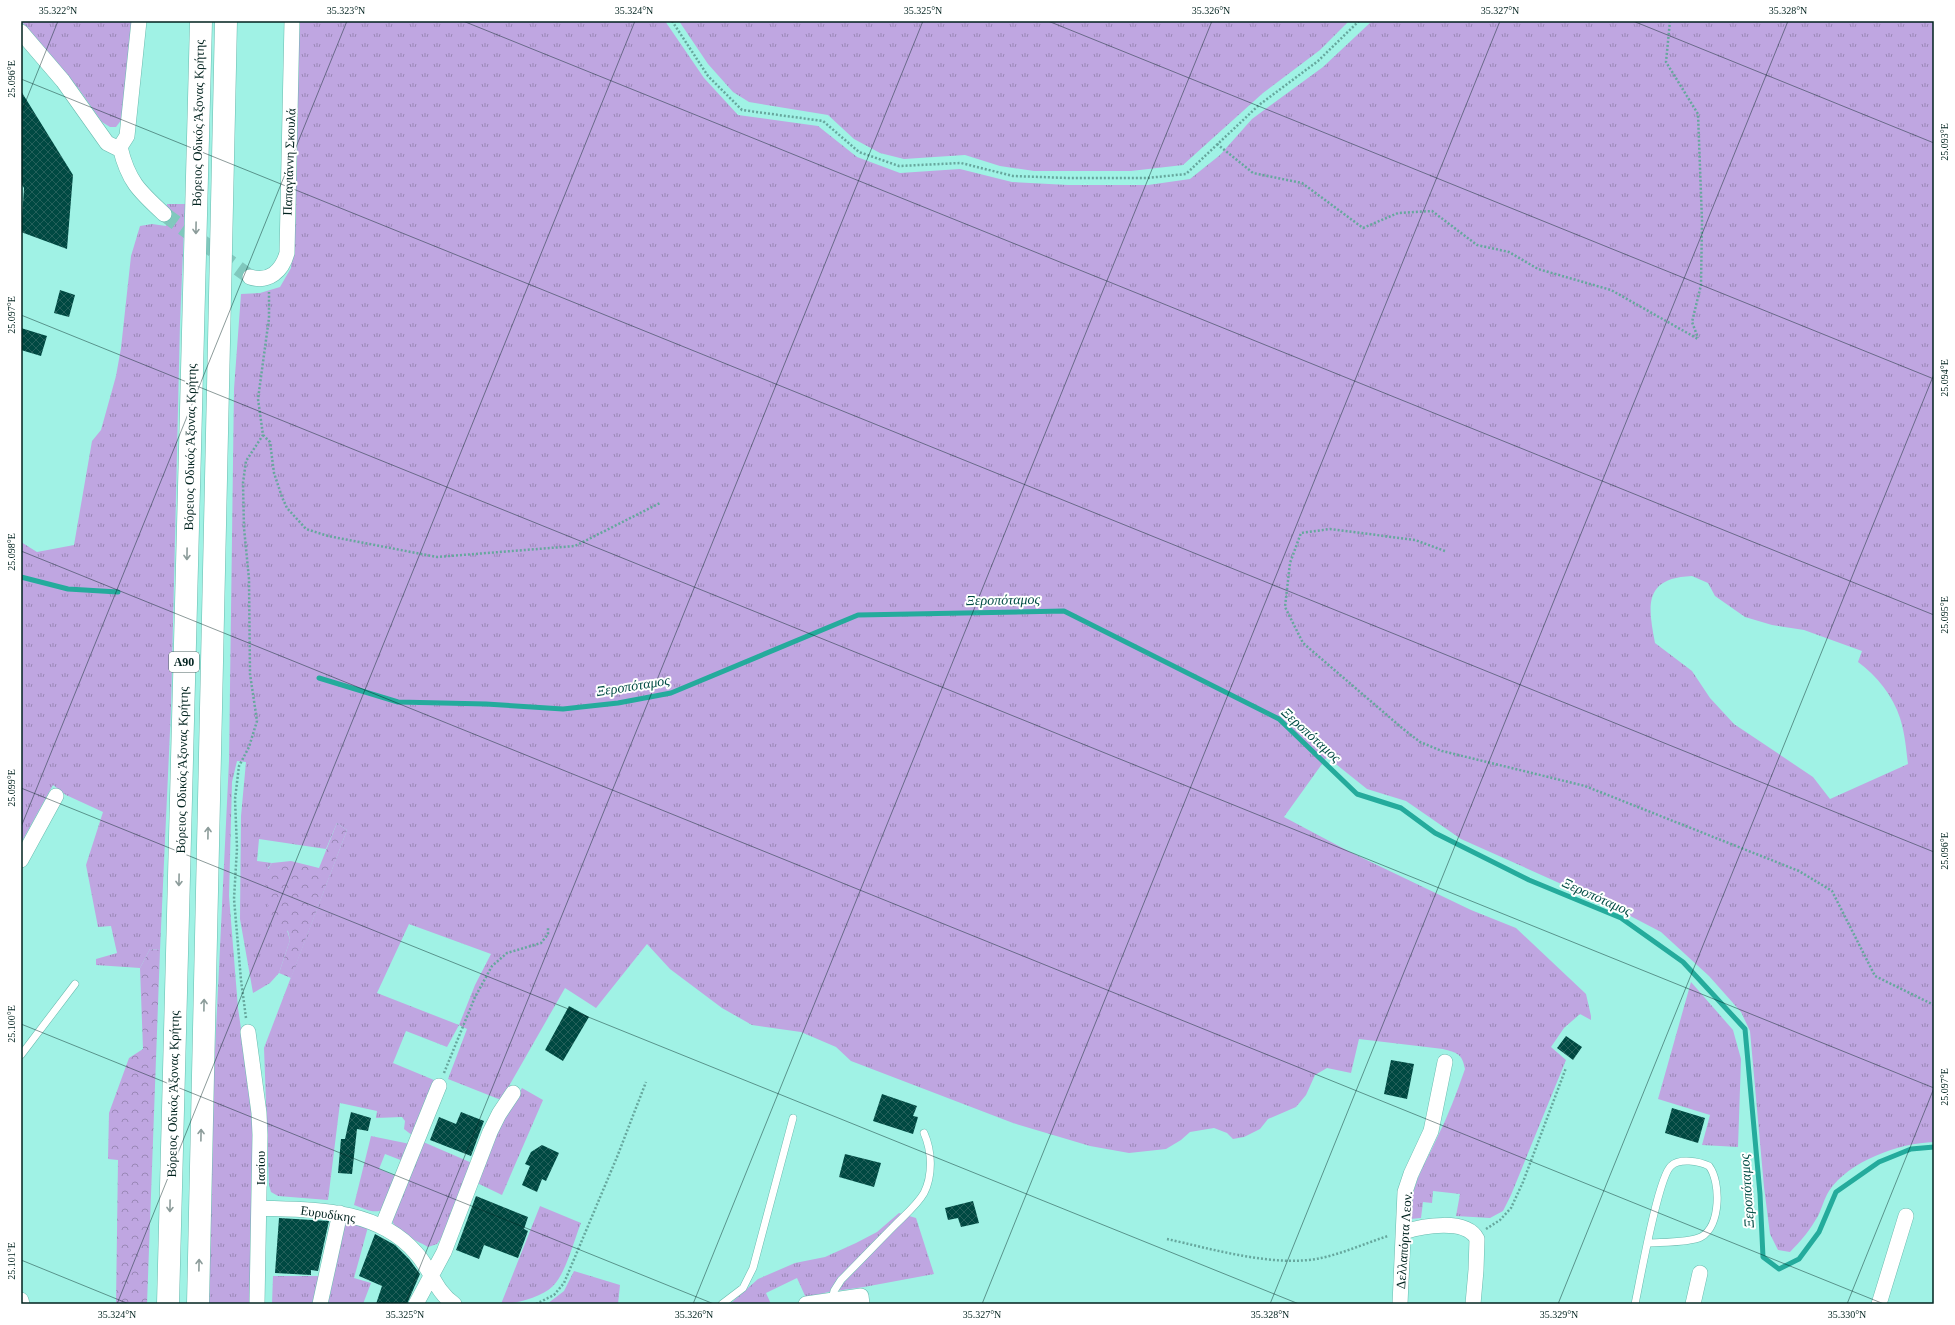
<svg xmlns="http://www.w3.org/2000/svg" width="1955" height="1325" viewBox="0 0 1955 1325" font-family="'Times New Roman',serif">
  <defs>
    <pattern id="grass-tufts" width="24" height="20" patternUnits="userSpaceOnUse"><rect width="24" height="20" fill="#bfa6e1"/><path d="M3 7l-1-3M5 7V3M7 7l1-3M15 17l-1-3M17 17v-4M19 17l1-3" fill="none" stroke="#9987b6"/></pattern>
    <pattern id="forest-crowns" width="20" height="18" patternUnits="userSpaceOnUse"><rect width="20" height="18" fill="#bfa6e1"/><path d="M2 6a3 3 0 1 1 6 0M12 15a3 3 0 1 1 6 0" fill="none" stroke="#9987b6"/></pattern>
    <pattern id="building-cross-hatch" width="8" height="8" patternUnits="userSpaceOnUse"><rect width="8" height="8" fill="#004942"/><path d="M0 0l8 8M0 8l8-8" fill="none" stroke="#24605a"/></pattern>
  </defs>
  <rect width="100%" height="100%" fill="#a0f2e5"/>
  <path fill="url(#grass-tufts)" fill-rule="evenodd" d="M21,21h112l-11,98 -6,8h-6l-8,-5 -24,-34z
    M300,21h365l39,57 34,37 80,11 39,31 43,16 60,-4 52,13 56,3h80l42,-6 30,-24 32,-36 71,-52 49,-46h562v1121c-35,1 -85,19 -105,49 -5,8 -7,17 -11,25 -8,14 -17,25 -28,36l-12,-2 -8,-16 -6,-47 -14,-156 -9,-19 -32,-36 -48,-44 -46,-24 -154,-69 -55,-38 -39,-12 -40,-32 -43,60 66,35 121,58 45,18 70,66 5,22v4l-11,-6 -16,14 -13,19 15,13 -55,135 -8,16 -13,7 -34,-2 4,-22 -27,-3 -1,12 -9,-1 -2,16 -11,1c1,-36 13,-50 27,-81 11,-22 20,-46 28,-69 -3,-16 -8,-16 -22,-20l-84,-10 -8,34 -24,-5 -12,7 -9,20 -10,12 -28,12 -8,10 -16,8 -11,2 -6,-6 -13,-5 -24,4 -9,8 -15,9 -37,4 -39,-7 -77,-23 -162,-62 -15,-14 -35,-15 -49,-7 -30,-17 -52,-39 -23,-25 -51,64 -31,-20 -64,112 -53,-21 19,-50 -8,-4 -12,22 -41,-16 -13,32 41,17 -21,56 -9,-7 1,-8 -3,-4 -26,1 1,-7 -37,-8 -12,97 -50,-4 -7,-4 -2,-7 -5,-137 83,-218 -10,-7 -11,26 -67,-10 -2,22 15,2 -4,5 22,72 -11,33 -9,10 -17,10 -13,-74 1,-103 5,-54 -9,-1 -5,21 -3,114 9,112 13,90 3,79 -4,127h-42l2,-150 19,-393 5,-372 7,-95 19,-1 20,-6 11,-19 5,-53v-138zM1692,576l16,7 7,13 30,21 27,8 32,5 58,21 -4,11c19,14 35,34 42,56 5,15 6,31 8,46l-78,35 -17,-22 -79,-53 -24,-26 -18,-27 -37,-28c-7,-37 -12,-65 37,-67zM409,924l82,30 -16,31 -16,40 -82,-32z
    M679,21h670l-29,29 -57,43 -80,72 -52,6h-97l-34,-5 -35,-11 -61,4 -24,-6 -26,-14 -26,-24 -79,-13 -16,-10 -25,-28z
    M167,204h18l-5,119 -9,386 -11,241 -10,-1 -10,19 -44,-3v-6l21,-6 -6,-27 -13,1 -12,-62 17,-53 -37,-17 -13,-10 -32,58v-301l16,10 37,-7 18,-104 9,-11 15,-54 5,-28 10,-92 9,-30 12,-2 14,2z
    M1691,982l42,48 8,29 -3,88 -36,-2 8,-30 -52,-16z
    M522,1088l21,12 -41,95 -27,-13 28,-62z
    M371,1136l39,8 -7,17 -18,-7 -6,15 19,8 -14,32c-10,6 -20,-1 -30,-4z
    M421,1141l51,22 -30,74 -5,7 -9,3c-13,-8 -34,-14 -37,-30z
    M540,1206l41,17c-7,17 -15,50 -28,63 -11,11 -37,18 -52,18z
    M899,1213l17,5 18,56 -70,13 -36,5 -22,6 -9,-20 -31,15 5,11h-41l28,-25 37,-16 30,-6 31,-14 21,-11z
    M345,1221l23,6 -14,51 17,5 -8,21h-35z
    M574,1271l46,14 -2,19h-71l17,-13z
    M273,1276h48l-5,28h-44z"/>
  <path fill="url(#forest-crowns)" d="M337,823l10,7 -56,148 -12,-5 11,-33 -2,-9 -16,-6c-3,-18 -13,-47 0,-62l19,-2 28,7z
    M150,949l10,1 -13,354h-31l2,-144 -10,-1 1,-46 20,-55 14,-9 -3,-81z"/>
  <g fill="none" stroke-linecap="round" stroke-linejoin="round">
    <path stroke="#24ab9c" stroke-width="5" d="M21,577l47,12 50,3
      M319,678l79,24 88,2 77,5 55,-6 53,-10 187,-78 206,-4 215,108 78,75 44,14 34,25 94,47 92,38 62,44 62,67 15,165 3,63 16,12 20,-10 20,-27 17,-40 43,-30 32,-13 23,-2"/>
  </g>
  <path fill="url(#building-cross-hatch)" d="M21,91l52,84 -6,74 -46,-17 3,-44 -3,-5z
    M60,290l15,5 -6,22 -15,-4z
    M21,328l26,8 -6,20 -20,-6z
    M569,1006l20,11 -26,44 -18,-11z
    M1566,1036l16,11 -9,13 -16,-12z
    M1391,1060l23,4 -7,35 -23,-5z
    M882,1094l35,12 -4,10 5,1 -5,17 -40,-13z
    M1672,1108l33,10 -7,25 -33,-10z
    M351,1112l20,6 -3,13 -11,-2 -5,45 -14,-1 3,-34h4z
    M461,1112l23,9 -13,35 -41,-16 9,-23 17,7z
    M542,1145l17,8 -13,28 -4,-2 -5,13 -15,-7 8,-19 -5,-2 6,-12z
    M845,1154l36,9 -7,24 -35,-10z
    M476,1196l52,21 -4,12 4,2 -10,27 -34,-13 -5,14 -23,-9z
    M973,1201l6,22 -18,4 -3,-9 -10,2 -3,-12z
    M279,1218l50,3 -11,50 -7,-1v5l-36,-2z
    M375,1234l20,11 14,14 11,15 -13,30h-31l6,-18 -23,-10z"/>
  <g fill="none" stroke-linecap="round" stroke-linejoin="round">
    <path stroke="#80c8bd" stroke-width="15" stroke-dasharray="15 8" stroke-linecap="butt" d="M164,214l86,63"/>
    <g stroke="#69baae" stroke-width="8">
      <path id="lane" d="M21,1055l54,-71
        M832,1299l2,-8 7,-11c18,-18 36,-37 54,-55 10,-10 22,-20 29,-32 9,-18 8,-42 0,-60
        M722,1304l21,-16 10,-20 40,-150
        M1635,1304c5,-23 23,-127 36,-138 8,-8 28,-5 38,0 12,16 12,60 -8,71 -13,6 -39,5 -53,6"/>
    </g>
    <g stroke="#69baae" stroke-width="16">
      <path id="street" d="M21,32l42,49 44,62 10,5 3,-1
        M120,147l7,-11 12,-115
        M120,147c8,34 19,44 44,67
        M250,277c19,6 32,-6 37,-24l5,-232
        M21,860l35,-64
        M248,1032l11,81 1,22 -3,169
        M260,1208c54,2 117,0 156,45 15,16 19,38 38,51
        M382,1227l57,-141
        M1404,1232c18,-6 62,-14 73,7l-1,31 -3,34
        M21,1300l1,4
        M320,1304l20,-91
        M416,1304l28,-52 46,-120 9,-18 14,-21
        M806,1304l55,-8 1,8
        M1400,1304l5,-112 6,-18 20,-43 14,-69
        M1693,1304l7,-31
        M1879,1304l27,-88"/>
    </g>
    <g stroke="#69baae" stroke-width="23">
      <path id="highway" d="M168,1304l33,-1283
        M198,1304l28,-1283"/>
    </g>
    <path stroke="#66a79d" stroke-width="2.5" stroke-dasharray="2 2" stroke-linecap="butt" d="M672,21l36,55 34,34 81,11 36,31 40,14 62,-3 52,13 55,2h79l39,-4 73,-69 59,-44 41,-40
      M1670,21l-4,41 32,52 4,107 -1,64 -9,37 6,16
      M1217,144l36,29 49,10 61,45 35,-15 34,-2 45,34 32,7 29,17 73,21 87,49
      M263,435l7,7 4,31 8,24 5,11 19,21 22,7 109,21 138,-11 85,-43
      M1445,551l-30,-11 -85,-11 -29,4 -11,30 -5,44 18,36 99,85 18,14 22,9 143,35 214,85 33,20 43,85 59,29
      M246,1018l-5,-38 -7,-81 3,-51 -2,-49 4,-33 10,-19 8,-26 -7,-47 -1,-95 -5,-51 -1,-45 3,-22 17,-26 -5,-36 11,-81v-26
      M444,1073l31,-76 17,-31 15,-13 34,-10 7,-9v-7
      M1486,1229l14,-9 11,-12 12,-26 43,-114
      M1167,1239c45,10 109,29 154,19 23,-5 45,-15 67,-22
      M536,1304l18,-9 10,-12 53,-126 29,-75"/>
    <use href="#lane" stroke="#fff" stroke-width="7"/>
    <use href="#street" stroke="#fff" stroke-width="15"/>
    <use href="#highway" stroke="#fff" stroke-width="22"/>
  </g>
  <defs><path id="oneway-shaft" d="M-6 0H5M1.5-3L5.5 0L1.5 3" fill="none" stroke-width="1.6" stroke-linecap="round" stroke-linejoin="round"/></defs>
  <g stroke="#8c9c9a">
    <use href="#oneway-shaft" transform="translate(196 228) rotate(91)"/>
    <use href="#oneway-shaft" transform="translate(187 554) rotate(91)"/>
    <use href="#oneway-shaft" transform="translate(208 833) rotate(-89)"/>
    <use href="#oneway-shaft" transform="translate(179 880) rotate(91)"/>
    <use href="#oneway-shaft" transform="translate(204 1005) rotate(-89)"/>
    <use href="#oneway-shaft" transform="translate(201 1135) rotate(-89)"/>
    <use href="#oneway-shaft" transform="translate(170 1206) rotate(91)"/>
    <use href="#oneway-shaft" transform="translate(199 1265) rotate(-89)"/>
  </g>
  <path fill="none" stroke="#00221e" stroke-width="1" stroke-opacity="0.45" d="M463,21l1471,594M1048,21l886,358M1633,21l301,122M21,79l1913,773M21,113l37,-92M21,315l1913,773M21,551l1863,753M21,788l1278,516M21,827l326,-806M21,1024l693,280M21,1260l108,44M117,1304l518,-1283M405,1304l518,-1283M693,1304l519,-1283M982,1304l518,-1283M1270,1304l518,-1283M1558,1304l376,-930M1847,1304l87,-216"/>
  <g text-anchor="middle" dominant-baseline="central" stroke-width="4" stroke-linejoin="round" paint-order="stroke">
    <rect fill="#fff" stroke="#4c6462" stroke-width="1" x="169" y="652" width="30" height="20" rx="3"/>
    <g font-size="12" font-weight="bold" fill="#00221e">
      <text x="184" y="662">Α90</text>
    </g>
    <g font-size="13" fill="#00221e" stroke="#fff">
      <text transform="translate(198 123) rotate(-89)">Βόρειος Οδικός Άξονας Κρήτης</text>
      <text transform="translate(289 162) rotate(-88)">Παπαγιάννη Σκουλά</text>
      <text transform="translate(190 447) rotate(-89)">Βόρειος Οδικός Άξονας Κρήτης</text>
      <text transform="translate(182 770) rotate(-89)">Βόρειος Οδικός Άξονας Κρήτης</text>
      <text transform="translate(173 1094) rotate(-89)">Βόρειος Οδικός Άξονας Κρήτης</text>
      <text transform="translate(260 1168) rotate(-90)">Ιασίου</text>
      <text transform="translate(328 1214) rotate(8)">Ευρυδίκης</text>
      <text transform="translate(1404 1240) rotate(-86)">Δελλαπόρτα Λεον.</text>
    </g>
    <g font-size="14" font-style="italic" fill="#004c44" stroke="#fff">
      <text transform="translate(1003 600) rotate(-1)">Ξεροπόταμος</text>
      <text transform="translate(633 686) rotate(-9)">Ξεροπόταμος</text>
      <text transform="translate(1311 735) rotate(42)">Ξεροπόταμος</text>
      <text transform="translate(1597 897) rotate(24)">Ξεροπόταμος</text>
      <text transform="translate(1747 1191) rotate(-94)">Ξεροπόταμος</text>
    </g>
  </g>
  <rect width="1955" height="1325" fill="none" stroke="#ffffff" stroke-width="44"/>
  <rect x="22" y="22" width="1911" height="1281" fill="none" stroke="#00221e" stroke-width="1.5"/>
  <g font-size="10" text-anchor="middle" fill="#00221e">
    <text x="58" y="14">35.322°N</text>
    <text x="346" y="14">35.323°N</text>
    <text x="634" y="14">35.324°N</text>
    <text x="923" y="14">35.325°N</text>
    <text x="1211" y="14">35.326°N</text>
    <text x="1500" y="14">35.327°N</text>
    <text x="1788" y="14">35.328°N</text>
    <text transform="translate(11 79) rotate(-90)" y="4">25.096°E</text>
    <text transform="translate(1944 142) rotate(-90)" y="4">25.093°E</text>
    <text transform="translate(11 315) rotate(-90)" y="4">25.097°E</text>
    <text transform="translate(1944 378) rotate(-90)" y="4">25.094°E</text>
    <text transform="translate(11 552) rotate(-90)" y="4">25.098°E</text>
    <text transform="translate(1944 615) rotate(-90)" y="4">25.095°E</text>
    <text transform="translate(11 788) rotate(-90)" y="4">25.099°E</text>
    <text transform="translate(1944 851) rotate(-90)" y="4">25.096°E</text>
    <text transform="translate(11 1024) rotate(-90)" y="4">25.100°E</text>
    <text transform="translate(1944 1087) rotate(-90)" y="4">25.097°E</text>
    <text transform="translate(11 1261) rotate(-90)" y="4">25.101°E</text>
    <text x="117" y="1318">35.324°N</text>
    <text x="405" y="1318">35.325°N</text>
    <text x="694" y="1318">35.326°N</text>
    <text x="982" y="1318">35.327°N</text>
    <text x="1270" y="1318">35.328°N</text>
    <text x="1559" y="1318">35.329°N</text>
    <text x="1847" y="1318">35.330°N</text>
  </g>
</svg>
